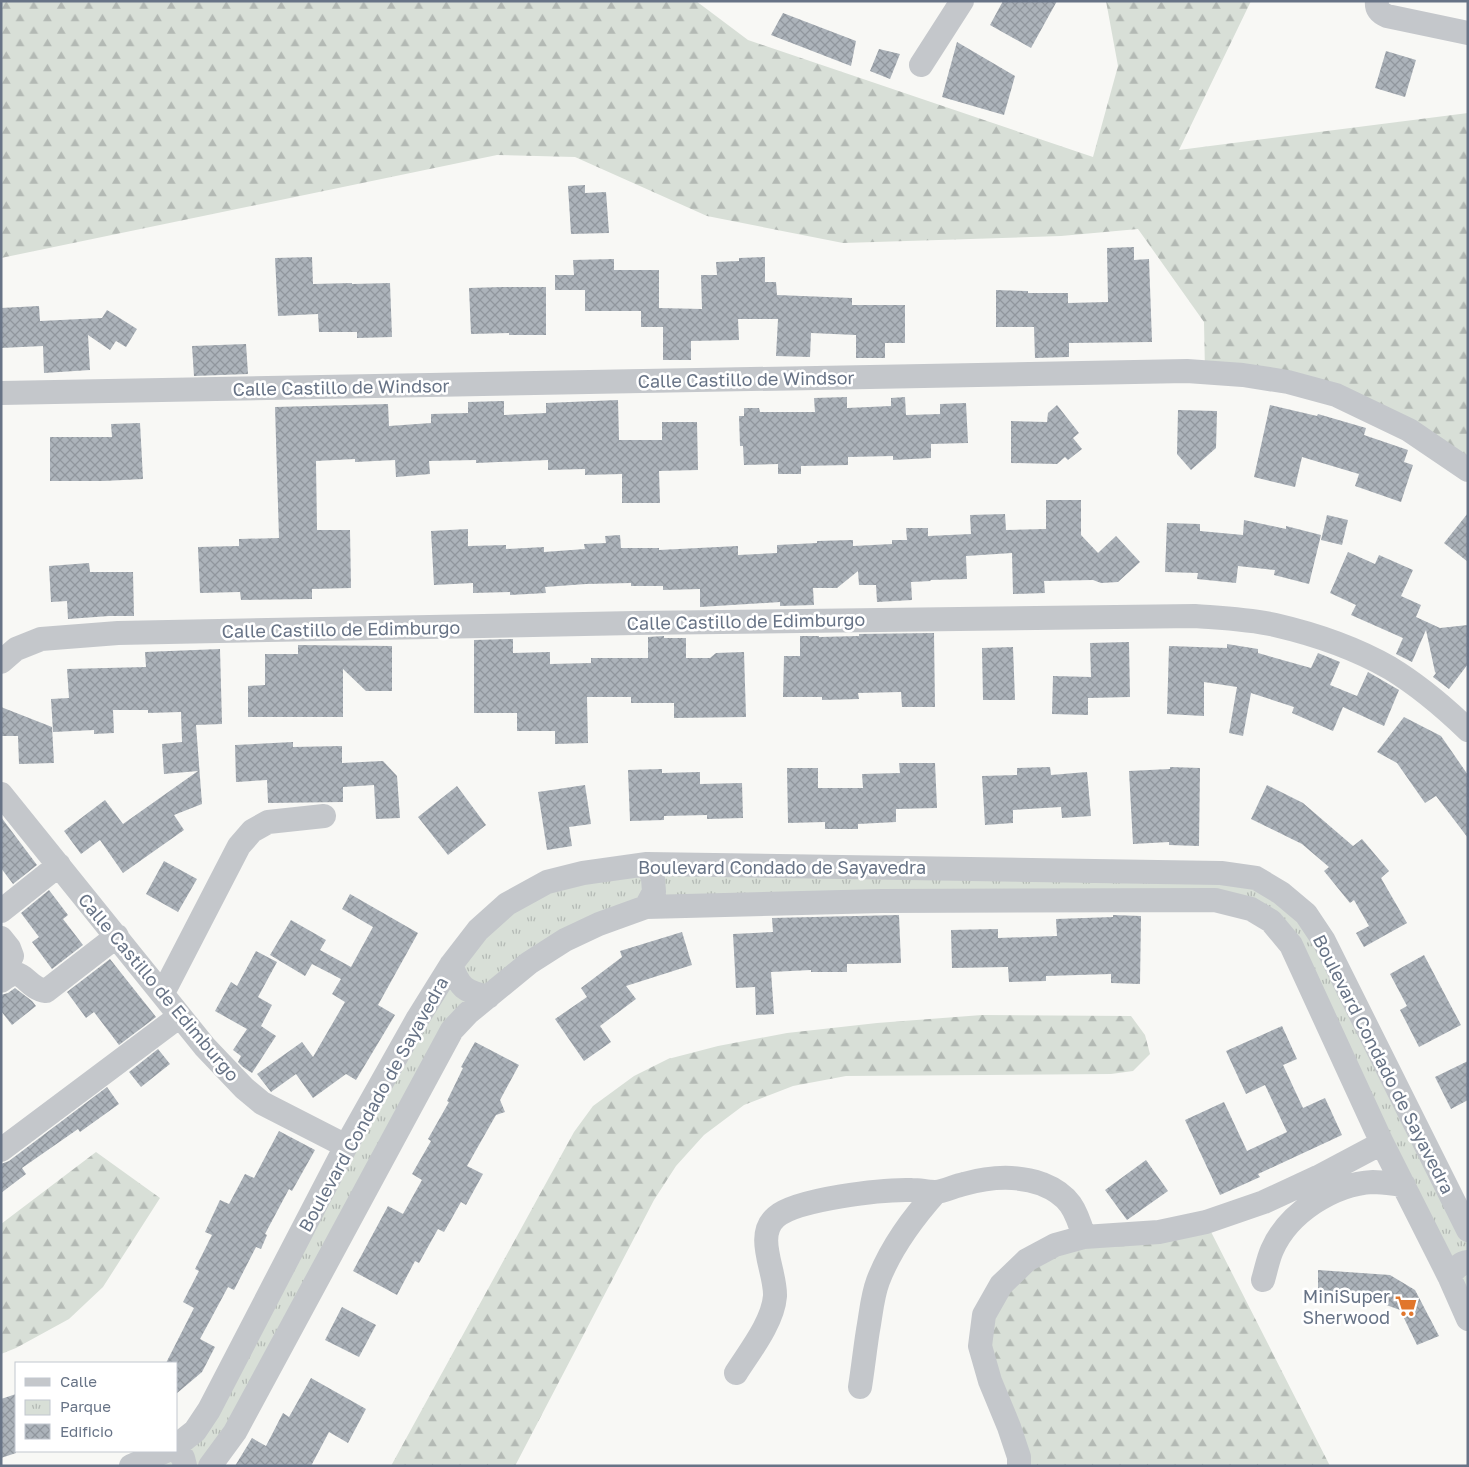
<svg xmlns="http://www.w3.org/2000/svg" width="1469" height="1467" viewBox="0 0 1469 1467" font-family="'Golos Text',sans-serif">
  <defs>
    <pattern id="forest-firs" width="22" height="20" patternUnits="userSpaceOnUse" patternTransform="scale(1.25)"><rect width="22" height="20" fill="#d8dfd7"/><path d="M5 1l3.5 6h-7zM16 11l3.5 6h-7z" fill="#b3b9b4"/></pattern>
    <pattern id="park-tufts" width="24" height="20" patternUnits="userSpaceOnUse" patternTransform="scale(1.25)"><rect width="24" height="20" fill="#d8dfd7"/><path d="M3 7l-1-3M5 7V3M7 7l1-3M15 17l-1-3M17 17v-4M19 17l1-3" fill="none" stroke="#b3b9b4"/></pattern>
    <pattern id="building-cross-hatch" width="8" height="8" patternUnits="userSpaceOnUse" patternTransform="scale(1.25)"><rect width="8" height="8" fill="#acb3ba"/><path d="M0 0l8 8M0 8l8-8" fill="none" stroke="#90969d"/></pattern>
  </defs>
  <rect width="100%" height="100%" fill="#f8f8f5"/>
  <path fill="url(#forest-firs)" d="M1,1h695l52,39 345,117 25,-91 -12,-65h145l-72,149 289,-37v357l-132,-75 -131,-23 -1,-50 -66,-93 -77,7 -218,7 -136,-27 -132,-59 -78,-2 -496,103z
    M982,1015l149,1 14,19 5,19 -17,17 -22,3 -265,2 -53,10 -49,19 -40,30 -28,31 -22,34 -139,266h-124l183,-334 19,-26 41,-30 34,-17 50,-13 69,-13 90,-10z
    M96,1152l64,46 -57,89 -34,32 -53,29 -15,6v-130z
    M1206,1222l124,244h-311l-35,-151 43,-55z"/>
  <path fill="url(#park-tufts)" d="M583,873h638l85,41 162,316v89l-166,-350 -51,-60 -605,-2 -47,17 -131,89 -258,453h-79l45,-15 302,-521z"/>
  <path fill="url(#building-cross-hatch)" d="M1003,1h54l-26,47 -41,-23z
    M783,13l73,28 -5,25 -80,-31z
    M957,42l58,34 -11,39 -62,-18z
    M879,49l21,5 -10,25 -20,-8z
    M1386,51l30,9 -11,37 -30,-9z
    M585,185v8l21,-1 3,41 -38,1 -3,-48z
    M1134,247v13l15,-1 3,83 -83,1v14l-34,1 -1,-31h-38v-37l32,1v2h40v10l40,-1 -1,-54z
    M312,257l1,27 39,-1v1l38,-1 2,54 -35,1v-6h-38l-1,-18 -40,2 -3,-58z
    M765,257v25h11l1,13 75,3v7h53v38h-20v15h-29v-23l-45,-2 -1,24 -34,-1 2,-37h-40l1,21 -48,1v19h-28v-33h-22v-16h-56v-21h-30v-15h19l-1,-15 41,-1v11h45v38l43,1 -1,-34h16l-1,-13 23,-1v-3z
    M502,287h44v48h-37v-2l-38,1 -2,-46z
    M39,306l1,15 62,-3 5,-8 30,19 -11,18 -10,-6 -6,9 -22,-15 2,35 -46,3 -1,-27 -42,2v-40z
    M246,344l2,30 -54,2 -2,-30z
    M847,397v11l44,-2v-8l14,-1 1,18 34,-1v-10l26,-1 2,40 -37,1v14l-38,2v-4l-45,1v8l-47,1v8h-23v-10l-34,1 -1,-19h-3l-1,-30h5v-8h15l1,4h55l-1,-14z
    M618,400l1,40h43v-18h35l1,48 -39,1 1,32h-38v-29l-37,1v-6l-37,1v-10l-72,3v-3l-47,1 1,13 -34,3 -1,-17 -40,2v-3l-39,2 1,69h33l1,58 -39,1v10l-71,1 -1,-8 -40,1 -2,-46 41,-1v-7l40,-1 -4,-131 113,-3 1,22 42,-3v-9l37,-1v-11l36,-1v14l42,-2v-10z
    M1057,405l22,28 -6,5 9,11 -14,11 -3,-3 -8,7 -46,-1v-42l36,1 1,-9z
    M1270,405l47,11 1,-2 48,14 -2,7 44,15 -4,12 9,3 -12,37 -46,-16 4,-12 -57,-17 -7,30 -41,-10z
    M1178,410l39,1 -1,37 -25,22 -14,-16z
    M140,423l3,56 -39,2h-54v-44h62l-1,-13z
    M1046,500h35v35l17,18 18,-17 24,26 -22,20 -17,1 -8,-3 -49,1 1,12 -32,1 -1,-41 -46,3 1,23 -37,1 1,1 -20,1 1,18 -35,2 -1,-17h-17l-1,-14 -21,17h-24l1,17 -34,1v-4l-80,5v-18l-37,1v-4h-32v-3l-45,1 -41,3 1,6 -36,2v-3l-37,1v-10l-39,2 -3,-54 37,-2v17l38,-1v4l38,-2v5l41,-3 -1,-5 22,-1 -1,-7 15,-1 1,13h38v2l79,-4v9l39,-2v-8l40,-2v-2l36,-1v6l39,-2v-4h15l-1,-12h22v8l43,-2 -1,-19 35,-1 1,16 40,-1z
    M1468,513v49l-24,-19z
    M1327,515l21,5 -6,25 -21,-5z
    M1244,520l42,9v-3l35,9 -12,49 -35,-9 1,-5 -37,-4 -2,17 -39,-4 1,-6 -33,-1 2,-49 33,1v7l43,4z
    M1348,552l27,12 4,-9 34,15 -12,26 20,9 -5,12 24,11 28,-3v39l-19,25 -16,-12 3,-4 -1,-1 -9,-42 -14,32 -16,-8 7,-16 -52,-23 5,-10 -26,-12z
    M89,563l1,9h43l1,44h-25l-41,3 -1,-18 -16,1 -2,-36z
    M934,633l1,74h-33l-1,-15 -43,1 1,6 -37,1v-3h-39l1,-41h16v-20h19v1l40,-1v-2z
    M664,636v2h22v20h24l6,-5 28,-1 2,65 -72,1v-15h-43v-6h-44l1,46 -33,1v-13h-38v-18h-43v-73l39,-1v14l37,-1v12l41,-1v-5h57v-21z
    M1129,642l1,55 -42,1v17l-36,-1 1,-38 38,1 -1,-34z
    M1227,644l31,5v4l53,15 7,-15 22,9 -10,23 27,11 11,-24 31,18 -15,36 -41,-19 -10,24 -41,-18 2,-6 -43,-14 -8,43 -14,-3 8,-46 -33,-5v34l-37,-2 2,-68 58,2z
    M298,645l94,1v45h-26l-23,-22v48h-95v-31l17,-1v-31h33z
    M1013,647l2,53h-32l-1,-52z
    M220,649l2,75 -26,1 6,79 -28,11 10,15 -61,43 -23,-33 -19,14 -17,-23 41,-31 18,24 75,-53 -34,3 -2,-30 20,-2 -1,-30 -33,1v-3h-35l1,23 -20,1v-4l-41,2 -2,-33 18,-1 -2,-29 79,-2 -1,-15z
    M1,707l51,20 2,36 -35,1 -1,-28h-17z
    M1404,717l37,19 27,39v63l-32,-42 -11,7 -28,-40 -20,-11z
    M293,742v5l49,-1v17l41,-2 14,15 3,42 -24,1 -2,-34 -31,2v15l-75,1 -1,-23 -31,2 -1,-37z
    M899,763h36l2,45 -41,1v13l-38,2v5h-33v-7l-37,1 -1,-55h31v20h45l-1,-14 38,-1z
    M1050,767l1,8 36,-3 4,44 -29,2 -1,-11 -48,3v13l-28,2 -3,-49 35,-1v-7z
    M1170,767l30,1 -1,78 -30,-1v-3l-36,2 -4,-73 41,-2z
    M662,769v4l38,-1v12l42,-1 1,35 -36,1v-4l-43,1v4l-34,1 -2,-51z
    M585,785l6,39 -22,3 3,19 -25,4 -9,-58z
    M1267,785l36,18 50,43 9,-7 27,32 -8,7 26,45 -43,24 -8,-14 13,-7 -15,-26 -4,3 -26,-32 5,-4 -27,-23 -51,-25z
    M457,786l29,39 -38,30 -30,-38z
    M1,817l36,48 -24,19 -12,-16z
    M164,861l33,18 -19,33 -32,-18z
    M49,890l19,25 -5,4 20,26 -31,24 -20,-27 7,-5 -18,-24z
    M350,894l68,39 -40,72 17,10 -39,65 -10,-6 -33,24 -17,-24 -25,18 -14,-18 45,-32 11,15 32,-55 -13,-8 9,-15 -29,-15 -7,12 -35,-21 21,-35 35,20 -6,10 31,17 22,-40 -31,-18z
    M899,915l2,48 -54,1v8h-36v-2l-40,2 3,42 -18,1 -1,-28 -19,1 -3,-54 40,-2 -1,-14z
    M1113,915l28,1 -1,68 -29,-1v-9l-65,2v5l-37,1 -1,-15 -56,1 -1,-38 47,-1v9l59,-2 -1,-17 57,-2z
    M682,932l10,33 -66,21 10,13 -36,27 11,16 -27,19 -29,-42 32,-22 -6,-9 41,-31 -2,-6z
    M256,951l21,11 -19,35 14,8 -11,21 15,10 -24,37 -9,-6 -5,-5 3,-6 -8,-6 14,-21 -32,-18 16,-29 6,4z
    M1424,955l37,70 -42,22 -19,-37 7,-4 -17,-32z
    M110,959l46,58 -37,28 -25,-33 -8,6 -19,-26z
    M15,988l17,13 4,5 -24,19 -11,-14v-16l7,-2z
    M1282,1026l15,33 -14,6 20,43 22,-10 17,37 -84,39 2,3 -40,18 -35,-75 39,-18 23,49 40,-19 -22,-47 -19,9 -20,-43z
    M475,1042l44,23 -19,35 5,12 -9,3 -29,51 16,8 -17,31 -5,-3 -17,30 -6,-3 -19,34 -4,-2 -18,34 -44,-24 35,-65 15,8 19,-34 -10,-6 19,-33 -3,-2 21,-37 -2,-1 16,-33 -2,-1z
    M158,1049l12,15 -29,23 -12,-15z
    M1468,1061v39l-17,9 -16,-32z
    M107,1087l12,17 -39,28 -2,-3 -56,39 4,6 -25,19v-29l8,-3z
    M279,1131l36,19 -23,41 -3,-2 -24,45 2,1 -6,14 -5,-2 -22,43 -6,-3 -28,52 15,8 -13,25 -26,22v-31h-10l28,-55 -11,-6 16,-31 -4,-2 17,-34 -7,-3 15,-32 9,4 16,-30 9,4z
    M1146,1160l22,31 -41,29 -22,-30z
    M1318,1270l72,5 25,15 24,46 -22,9 -17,-35 -22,-8 -60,-3z
    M342,1307l34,18 -17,32 -34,-17z
    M311,1378l55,31 -18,34 -19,-11 -18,34h-76l17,-28 14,8 17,-33 6,4z
    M16,1394v59l-15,5v-59z"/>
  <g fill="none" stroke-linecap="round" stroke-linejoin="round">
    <path stroke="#c4c7cb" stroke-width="24" d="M1377,1c-1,8 3,12 10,15l81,17
      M921,65l41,-64
      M1,393l1186,-22 56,4 45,7 48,13 73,35 59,40
      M1,662l15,-13 25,-10 77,-6 517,-10 560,-7c26,2 54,3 80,9 39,9 80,23 115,43 28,17 54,39 78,62
      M1,794l204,253 39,41 18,15 84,43
      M646,907l8,-15 -1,-14 -6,-14
      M1,911l58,-46
      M1,938l8,10 3,8 -3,5 -8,6
      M451,965c9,23 13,26 37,32
      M1,981c23,-19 23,7 45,10l71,-55
      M163,993l76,-147 13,-15 16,-9 56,-6
      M1,1150l179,-134
      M1449,1276c5,-6 10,-13 19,-14
      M1263,1280c3,-10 5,-21 9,-30 16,-37 61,-66 101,-68 10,0 21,2 31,3
      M736,1373c14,-22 37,-51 39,-77 1,-25 -21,-60 1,-79 20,-18 108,-28 136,-27 8,0 15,2 23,2 9,0 19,-6 29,-8 25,-7 53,-9 78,0 28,11 34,26 42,53
      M860,1387c3,-19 5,-38 8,-57 3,-16 4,-33 10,-49 13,-34 34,-62 58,-89
      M176,1446l19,-15 14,-21 137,-264 72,-128 33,-53 27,-35 29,-26 40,-22 36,-9 64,-9 574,9 35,5 25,15 25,21 18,27 144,289
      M176,1448l7,10 2,8
      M131,1466l35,-15
      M210,1466l25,-34 217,-402 16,-17 61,-50 36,-23 34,-16 47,-17 236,-6 333,-1 36,9 20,12 20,24 91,198 67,133 19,43
      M1019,1466v-9l-10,-30 -19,-46 -10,-35 4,-31 17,-30 26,-25 28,-15 29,-8 75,-5 47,-10 58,-20 54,-25 64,-34"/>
  </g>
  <defs>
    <g id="supermarket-bare" transform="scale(1.725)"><path d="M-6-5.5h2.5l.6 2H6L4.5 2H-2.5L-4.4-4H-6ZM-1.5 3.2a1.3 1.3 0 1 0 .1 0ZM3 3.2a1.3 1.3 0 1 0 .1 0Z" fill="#e1762c" stroke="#fff" stroke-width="2.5" paint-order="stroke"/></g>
  </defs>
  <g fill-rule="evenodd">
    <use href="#supermarket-bare" x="1406" y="1306"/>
  </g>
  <g text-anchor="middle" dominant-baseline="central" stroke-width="5" stroke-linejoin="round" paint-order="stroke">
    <g font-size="18" fill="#677386" stroke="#fff">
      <text transform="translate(746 379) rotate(-1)">Calle Castillo de Windsor</text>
      <text transform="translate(341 387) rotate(-1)">Calle Castillo de Windsor</text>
      <text transform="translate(746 621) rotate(-1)">Calle Castillo de Edimburgo</text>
      <text transform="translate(341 629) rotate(-1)">Calle Castillo de Edimburgo</text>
      <text x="782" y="867">Boulevard Condado de Sayavedra</text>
      <text transform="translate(159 987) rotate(50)">Calle Castillo de Edimburgo</text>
      <text transform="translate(1384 1064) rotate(63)">Boulevard Condado de Sayavedra</text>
      <text transform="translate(373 1104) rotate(-61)">Boulevard Condado de Sayavedra</text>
    </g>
    <g font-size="18" fill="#677386" stroke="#fff" text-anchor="end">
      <text x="1390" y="1296">MiniSuper<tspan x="1390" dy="21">Sherwood</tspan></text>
    </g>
  </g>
  <rect width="1469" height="1467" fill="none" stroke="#677386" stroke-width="5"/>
  <rect x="15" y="1362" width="162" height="90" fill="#ffffff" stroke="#c2c7cf"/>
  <rect x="25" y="1378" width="25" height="8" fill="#c4c7cb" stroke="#c2c7cf"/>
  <text x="60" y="1387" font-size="15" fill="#677386">Calle</text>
  <rect x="25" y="1400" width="25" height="15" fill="url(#park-tufts)" stroke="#c2c7cf"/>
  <text x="60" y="1412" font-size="15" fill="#677386">Parque</text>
  <rect x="25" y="1424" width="25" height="15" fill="url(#building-cross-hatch)" stroke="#c2c7cf"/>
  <text x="60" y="1437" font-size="15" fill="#677386">Edificio</text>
</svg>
